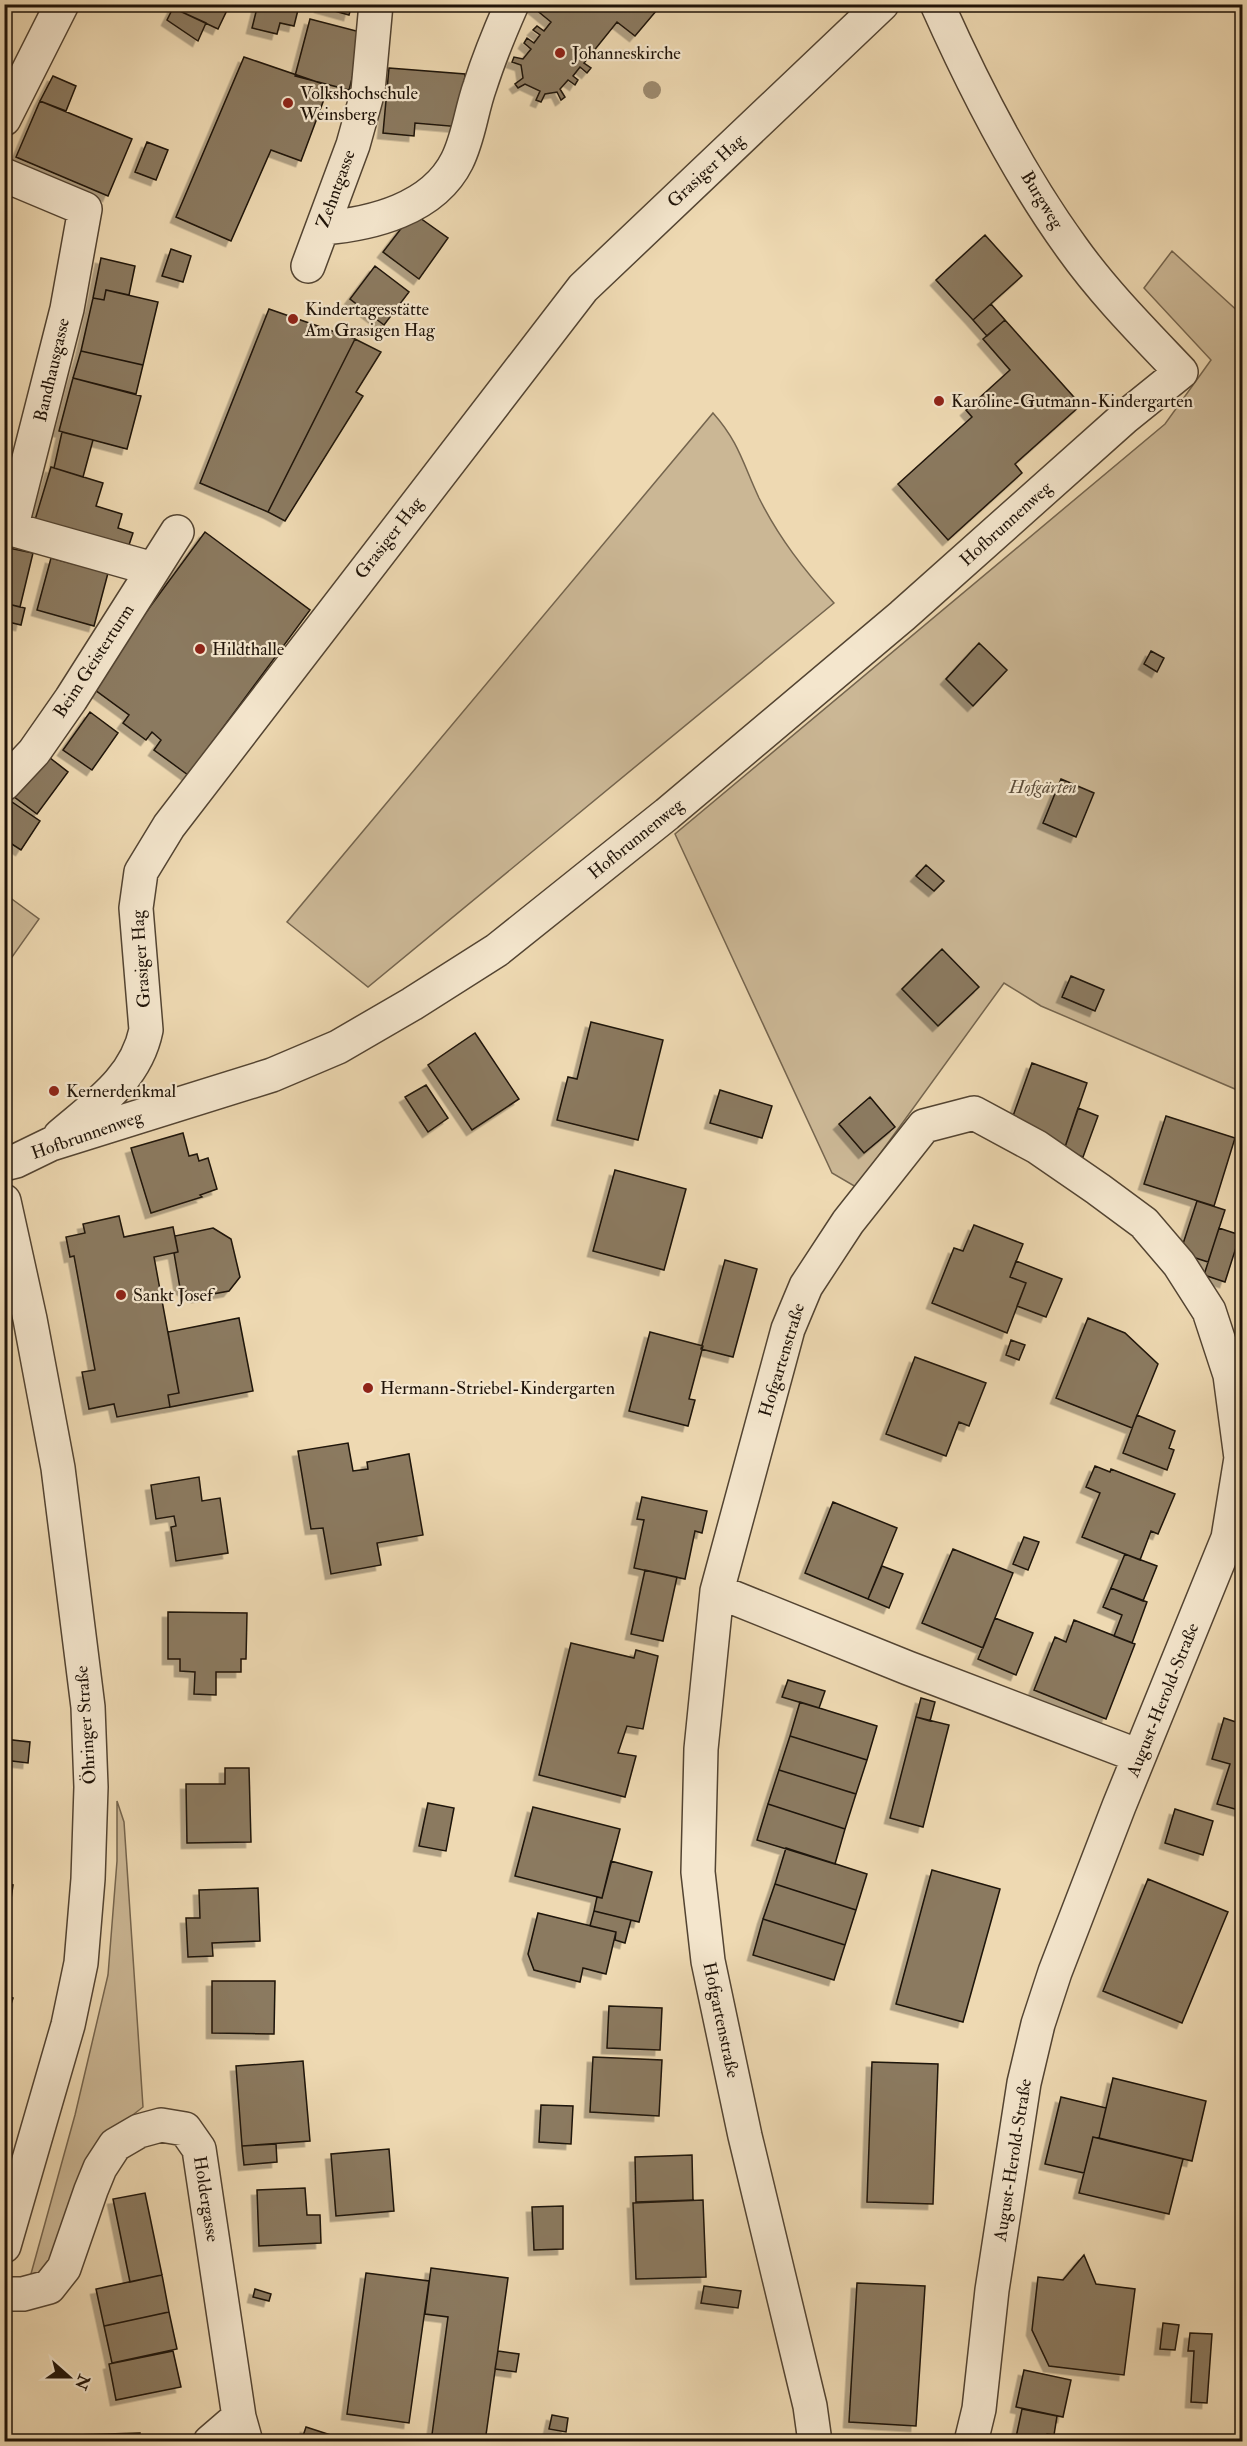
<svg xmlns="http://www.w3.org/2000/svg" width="1247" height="2446" viewBox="0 0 1247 2446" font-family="'IM FELL Double Pica',serif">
  <defs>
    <filter id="shadow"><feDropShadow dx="-5.5" dy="5.5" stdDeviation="0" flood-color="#0004"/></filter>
  </defs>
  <rect width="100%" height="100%" fill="#eed9b2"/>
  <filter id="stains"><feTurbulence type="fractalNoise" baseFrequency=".00333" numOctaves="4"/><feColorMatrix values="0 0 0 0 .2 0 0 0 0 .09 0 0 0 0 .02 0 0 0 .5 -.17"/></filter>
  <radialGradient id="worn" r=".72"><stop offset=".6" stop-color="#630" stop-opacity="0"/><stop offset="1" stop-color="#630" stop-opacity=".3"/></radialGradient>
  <path fill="#cbb795" stroke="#75654e" stroke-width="1.5" d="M1172,251l70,64v777l-201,-86 -37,-23 -148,204 -24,-14 -157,-339 490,-410 46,-64 -67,-72z
    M713,413c26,29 30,51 46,85 20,40 45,72 75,105l-466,384 -81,-65z
    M5,894l34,25 -34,48z
    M117,1801l7,21 19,285 -36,28 -62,142 -16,4 46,-166 33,-140 9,-114z"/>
  <path fill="#8b7a60" stroke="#1f1308" stroke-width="1.5" filter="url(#shadow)" d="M4,4h9l-9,16z
    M175,4h55l-12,25 -45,-21z
    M258,4l41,2 -5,20 -14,-3 -3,11 -25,-6z
    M321,4h31l-3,11 -29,-8z
    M529,4h133l-27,32 -18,-14 -33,41 7,5 -4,5 -7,-6 -7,9 5,4 -3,5 -7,-5 -8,9 5,8 -4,3 -4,-8 -12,2 -4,8 -5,-2 4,-9 -15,-7 -7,4 -3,-4 8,-6 -2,-13 -9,-3 2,-5 9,2 8,-10 -7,-6 3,-5 7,5 6,-8 -7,-5 4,-4 7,5 7,-9z
    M173,8l33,15 -8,18 -31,-21z
    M310,19l54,14 -15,57 -54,-14z
    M244,57l85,29 -28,75 -30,-11 -40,91 -55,-24z
    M389,68l76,6 -4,53 -46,-4 -1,13 -31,-3z
    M53,76l23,10 -10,25 -26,-10z
    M40,101l92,38 -24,57 -92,-39z
    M147,142l21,8 -12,30 -21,-8z
    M413,213l35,25 -29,41 -36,-27z
    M985,235l37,41 -49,44 -37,-40z
    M171,249l20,7 -8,26 -21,-6z
    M101,258l34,8 -6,29 -23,-5 -2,10 -11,-2z
    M375,266l34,26 -25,33 -34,-26z
    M106,290l52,12 -15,63 -62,-14 12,-53 11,2z
    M991,304l14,16 -18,16 -14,-16z
    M269,309l86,30 -87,173 -68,-29z
    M1005,320l76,85 -66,59 7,9 -74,67 -50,-56 74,-67 -6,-7 44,-40 -27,-31z
    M355,339l26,13 -25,40 7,4 -78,125 -17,-9z
    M81,351l62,14 -7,29 -63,-16z
    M73,378l68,18 -14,53 -68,-18z
    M62,432l31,8 -10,37 -29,-9z
    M51,467l52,16 -7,23 26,8 -4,14 15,5 -5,15 -93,-28z
    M205,532l105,78 -122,165 -34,-25 7,-10 -9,-8 -6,8 -23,-17 6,-8 -38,-28z
    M4,547l29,6 -13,54 -16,-4z
    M51,558l57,15 -14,53 -57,-16z
    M4,603l21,5 -4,17 -17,-4z
    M979,643l28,27 -34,36 -27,-27z
    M1151,651l13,7 -7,14 -13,-8z
    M90,712l28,21 -26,37 -29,-20z
    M45,754l23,18 -31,42 -24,-18z
    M1061,779l33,14 -18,44 -33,-14z
    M12,802l28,19 -19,29 -17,-11v-26z
    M926,865l18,16 -10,10 -18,-15z
    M942,949l37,38 -41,39 -36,-37z
    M1071,976l33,14 -9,21 -33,-14z
    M591,1022l72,18 -25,100 -81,-20 11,-43 9,2z
    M475,1033l44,66 -47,31 -44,-65z
    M1032,1063l55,20 -23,67 -56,-20z
    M426,1085l22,33 -20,14 -23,-35z
    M720,1090l52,16 -10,32 -52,-15z
    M870,1097l25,30 -31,26 -25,-29z
    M1078,1108l20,8 -15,41 -19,-7z
    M1166,1116l69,22 -21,68 -70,-22z
    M183,1133l6,23 8,-2 2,7 9,-3 9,31 -17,6 2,2 -51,16 -20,-65z
    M615,1170l71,19 -22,81 -71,-19z
    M1197,1201l28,9 -17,52 -28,-9z
    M119,1216l5,21 49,-10 5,25 -24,5 25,136 -11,2 2,12 -53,10 -3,-13 -25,5 -7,-37 13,-2 -21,-114 -4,1 -4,-20 19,-4 -2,-9z
    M974,1225l49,19 -13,33 16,6 -19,50 -75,-30 22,-55 9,3z
    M213,1228l18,11 9,38 -11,14 -32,6 -17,-9 -6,-35 4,-1 -3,-16z
    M1219,1228l21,7 -15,47 -21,-7z
    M725,1260l32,9 -24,88 -32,-8z
    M1016,1261l46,18 -16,38 -29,-11 9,-23 -16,-6z
    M239,1318l14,73 -83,16 -2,-12 11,-2 -11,-61z
    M1088,1318l37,15 33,31 -26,64 -76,-30z
    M650,1332l53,14 -14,53 6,1 -7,26 -59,-15z
    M1011,1340l14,5 -6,15 -13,-5z
    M915,1357l71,26 -17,43 -10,-4 -13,34 -60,-22z
    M1137,1415l38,16 -6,17 5,2 -7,20 -44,-17z
    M348,1443l5,28 15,-2 -1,-7 42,-8 14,81 -46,8 4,22 -50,9 -8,-46 -12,1 -13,-78z
    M1095,1466l15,6 1,-3 64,25 -17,40 -7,-3 -11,29 -58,-23 18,-44 -14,-6z
    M199,1477l3,24 18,-3 8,55 -52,8 -5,-34 5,-1 -2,-10 -18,3 -5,-34z
    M642,1497l65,14 -5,22 -7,-2 -10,48 -51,-11 10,-48 -7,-1z
    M833,1502l64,26 -29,71 -63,-26z
    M1024,1537l15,5 -11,28 -15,-6z
    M953,1549l60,24 -30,75 -61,-25z
    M1125,1554l32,12 -14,35 -32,-13z
    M882,1566l21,8 -14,34 -21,-9z
    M645,1570l32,7 -14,64 -32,-7z
    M1111,1588l36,14 -15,41 -18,-7 8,-21 -19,-8z
    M168,1612l79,1 -1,46h-5v13h-25v23l-22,-1 1,-22 -15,-1v-12h-12z
    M995,1618l38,15 -17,42 -38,-16z
    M1074,1620l61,24 -29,75 -72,-29 21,-53 11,5z
    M571,1643l63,15 2,-8 22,6 -15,73 -16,-3 -9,27 18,3 -11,41 -86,-22z
    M788,1680l37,11 -6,17 -37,-11z
    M921,1698l14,4 -5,19 -14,-4z
    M800,1702l77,24 -10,34 -77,-24z
    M916,1717l33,8 -26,102 -33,-9z
    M1224,1718l18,6v87l-25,-7 13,-40 -18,-5z
    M790,1736l77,24 -11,34 -77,-24z
    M4,1739l26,3 -2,21 -24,-3z
    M225,1768h24l2,74 -64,1 -1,-59h39z
    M779,1770l77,24 -11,35 -77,-25z
    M428,1803l26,5 -8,43 -27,-5z
    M768,1804l77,25 -10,35 -78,-24z
    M533,1807l87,22 -18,69 -87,-22z
    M1175,1809l38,12 -10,34 -38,-12z
    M786,1848l81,26 -11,36 -81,-26z
    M611,1861l41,11 -13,50 -45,-11 3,-14 5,1z
    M932,1870l68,19 -37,133 -67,-18z
    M1148,1879l80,33 -46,111 -79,-32z
    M4,1884l9,1 -5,35h-4z
    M775,1884l81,26 -11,35 -82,-26z
    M258,1888l2,53 -48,2 1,13 -25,1 -2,-39h14l-1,-28z
    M594,1911l37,9 -6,23 -10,-3 1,-8 -26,-6z
    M538,1913l78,19 -10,42 -23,-6 -3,14 -46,-12 -6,-16z
    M763,1919l82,26 -11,35 -81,-25z
    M212,1981h63l-1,53 -62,-1z
    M4,1995l9,3 -9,29z
    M609,2006l53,2 -2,42 -53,-2z
    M593,2057l69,3 -3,56 -69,-4z
    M303,2061l7,80 -68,5 -6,-80z
    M872,2062l66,2 -5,140 -66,-2z
    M1113,2078l93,23 -14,60 -93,-23z
    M1061,2097l45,11 -7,30 -6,-1 -9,36 -39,-9z
    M541,2105l32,1 -2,38 -32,-2z
    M1093,2137l90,22 -14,55 -90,-21z
    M276,2144l1,18 -33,3 -2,-19z
    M389,2149l5,62 -58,5 -5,-62z
    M692,2155l1,45 -57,2 -1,-45z
    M305,2188l2,27h13l1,28 -62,3 -2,-56z
    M145,2193l17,82 -32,7 -17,-83z
    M703,2200l3,77 -70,2 -3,-76z
    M563,2206v43l-29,1 -2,-43z
    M1084,2255l12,29 39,5 -11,86 -75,-9 -17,-36 6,-53 25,3z
    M431,2268l77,10 -23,164h-54l17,-125 -23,-3z
    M366,2273l63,8 -20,142 -62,-9z
    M162,2275l7,37 -65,14 -8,-37z
    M857,2283l68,3 -9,140 -67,-4z
    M704,2286l37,5 -3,17 -37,-5z
    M255,2289l16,5 -2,7 -16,-4z
    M169,2312l8,37 -65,14 -8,-37z
    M1163,2323l16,2 -4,25 -15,-1z
    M1190,2333l22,1 -5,69 -16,-1 3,-51h-6z
    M173,2351l8,36 -65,13 -7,-36z
    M498,2351l21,3 -3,18 -21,-3z
    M1024,2370l47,10 -8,37 -47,-10z
    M1022,2409l35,7 -3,19 -7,-1 -2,8h-30z
    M552,2415l16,3 -2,14 -17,-3z
    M306,2427l40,13 -1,2h-44z
    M140,2433v9h-66v-7z
    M1047,2434l7,1 31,7h-40z
    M542,2435l27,7h-29z"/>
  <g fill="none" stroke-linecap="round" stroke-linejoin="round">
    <g stroke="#534432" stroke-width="36">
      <path id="minor" d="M4,119l58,-115
        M4,175l81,34 -18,100 -56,220
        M323,228c49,-4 110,-19 134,-67 12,-24 14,-50 23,-75 9,-28 20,-55 32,-82
        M308,266l45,-121 15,-54 8,-87
        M4,527l149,42
        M4,784l30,-32 37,-53 106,-167
        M60,1136c36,-31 76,-57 86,-106l-10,-122 5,-36 28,-46 414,-538 299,-284
        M4,1164l12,-3 35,-17 221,-69 66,-28 74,-43 85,-54 170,-136 235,-198 222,-198 57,-46c-37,-39 -77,-79 -109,-124 -53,-73 -98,-161 -135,-244
        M4,1201l26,118 28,149 30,239 3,80 -3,92 -7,84 -13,62 -64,221
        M717,1591l191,77 231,88
        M4,2294h19l26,-7 15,-19 27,-78 9,-22 15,-23 24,-14 22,-6 24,4 14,20 40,268 7,25
        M210,2442l29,-25
        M815,2442l-5,-36 -65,-270 -37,-175 -10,-89 3,-123 16,-158 71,-262 18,-43 42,-64 76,-96 50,-13 63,34 61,42 46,34 35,41 30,47 21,64 11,83 -13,80 -109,268 -64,166 -17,52 -14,59 -32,207 -13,119 -8,33"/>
    </g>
    <use href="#minor" stroke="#f4e6cd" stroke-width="33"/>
  </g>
  <circle fill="#9d8b6f" cx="652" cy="90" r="9"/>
  <g fill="#8f2418" stroke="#f4e6cd" stroke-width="2">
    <circle cx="560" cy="53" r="6"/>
    <circle cx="288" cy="103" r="6"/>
    <circle cx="293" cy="319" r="6"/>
    <circle cx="939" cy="401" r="6"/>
    <circle cx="200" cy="649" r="6"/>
    <circle cx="54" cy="1091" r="6"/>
    <circle cx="121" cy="1295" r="6"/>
    <circle cx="368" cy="1388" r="6"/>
  </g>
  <g text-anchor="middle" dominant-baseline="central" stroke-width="4.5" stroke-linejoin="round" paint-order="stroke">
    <g font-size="18" fill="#1f1308" stroke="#f4e6cd" text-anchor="start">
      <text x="572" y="53">Johanneskirche</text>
      <text x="300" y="93">Volkshochschule<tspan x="300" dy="21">Weinsberg</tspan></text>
      <text x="305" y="309">Kindertagesstätte<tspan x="305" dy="21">Am Grasigen Hag</tspan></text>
      <text x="951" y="401">Karoline-Gutmann-Kindergarten</text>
      <text x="212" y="649">Hildthalle</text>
      <text x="66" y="1091">Kernerdenkmal</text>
      <text x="133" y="1295">Sankt Josef</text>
      <text x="380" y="1388">Hermann-Striebel-Kindergarten</text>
    </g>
    <g font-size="18" fill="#1f1308" stroke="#f4e6cd">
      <text transform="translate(706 171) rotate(-43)">Grasiger Hag</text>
      <text transform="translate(336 189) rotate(-70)">Zehntgasse</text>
      <text transform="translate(1042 200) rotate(58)">Burgweg</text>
      <text transform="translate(52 370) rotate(-77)">Bandhausgasse</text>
      <text transform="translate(1006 524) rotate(-42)">Hofbrunnenweg</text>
      <text transform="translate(389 538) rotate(-52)">Grasiger Hag</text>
      <text transform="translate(94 661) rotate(-57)">Beim Geisterturm</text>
      <text transform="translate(636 839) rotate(-39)">Hofbrunnenweg</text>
      <text transform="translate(141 959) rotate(-94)">Grasiger Hag</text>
      <text transform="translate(87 1135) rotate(-19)">Hofbrunnenweg</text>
      <text transform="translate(782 1360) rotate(-73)">Hofgartenstraße</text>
      <text transform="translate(1163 1700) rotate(-68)">August-Herold-Straße</text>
      <text transform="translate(86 1725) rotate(-94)">Öhringer Straße</text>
      <text transform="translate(721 2020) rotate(78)">Hofgartenstraße</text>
      <text transform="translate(1013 2160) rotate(-81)">August-Herold-Straße</text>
      <text transform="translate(206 2199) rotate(81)">Holdergasse</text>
    </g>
    <g font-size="18" font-style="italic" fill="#5b4c39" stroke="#f4e6cd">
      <text x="1043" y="787">Hofgärten</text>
    </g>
  </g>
  <rect width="1247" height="2446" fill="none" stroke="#eed9b2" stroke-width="24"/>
  <rect x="6" y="6" width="1235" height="2434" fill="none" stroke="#1f1308" stroke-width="3"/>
  <rect x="12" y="12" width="1223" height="2422" fill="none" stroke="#1f1308" stroke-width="1.5"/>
  <g transform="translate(69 2377) rotate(111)" stroke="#f4e6cd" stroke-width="4.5" paint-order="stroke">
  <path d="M0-4.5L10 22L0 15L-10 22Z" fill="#1f1308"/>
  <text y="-9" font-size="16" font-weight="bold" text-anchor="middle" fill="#1f1308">N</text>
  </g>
  <rect width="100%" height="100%" filter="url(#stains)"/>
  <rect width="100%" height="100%" fill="url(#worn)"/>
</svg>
